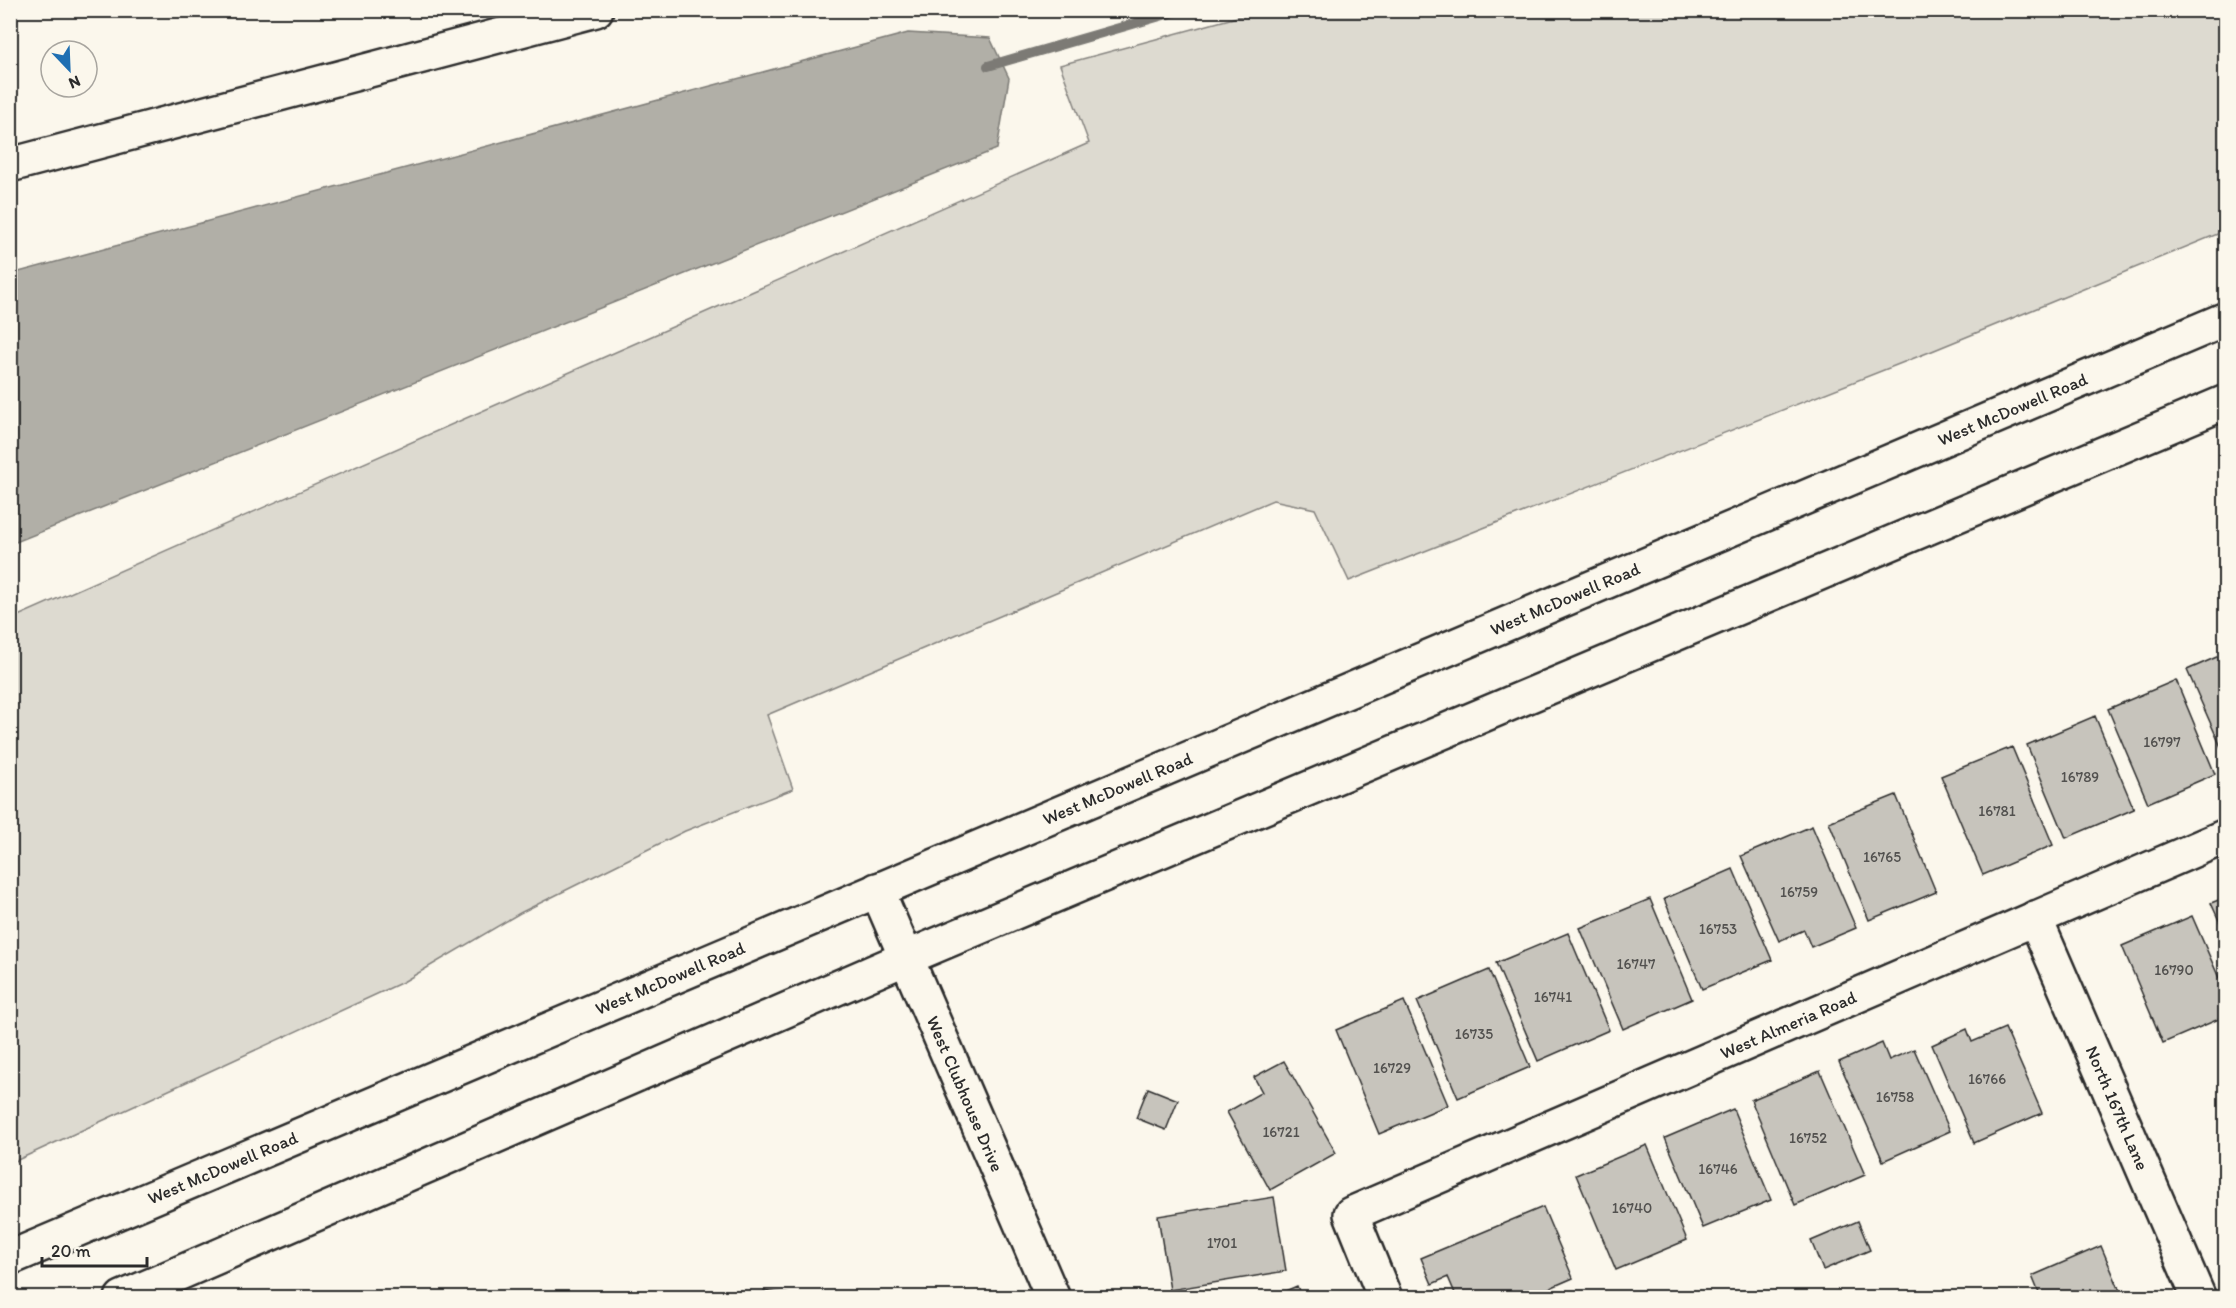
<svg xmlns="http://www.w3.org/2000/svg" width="2236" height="1308" viewBox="0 0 2236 1308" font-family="Itim,sans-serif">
  <rect width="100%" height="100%" fill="#fbf7ec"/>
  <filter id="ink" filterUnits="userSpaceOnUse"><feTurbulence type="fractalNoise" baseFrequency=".0167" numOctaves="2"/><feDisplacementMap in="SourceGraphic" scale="12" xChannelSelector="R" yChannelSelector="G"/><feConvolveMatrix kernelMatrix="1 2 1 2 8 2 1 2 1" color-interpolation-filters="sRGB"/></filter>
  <g filter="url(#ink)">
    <path fill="#dddad0" stroke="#84827e" stroke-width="1.5" d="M1263,10l962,1v220l-293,120 -583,230 -34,-72 -42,-9 -506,215 26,74 -108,42 -165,82 -117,69 -392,181v-544l1078,-476 -29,-78z"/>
    <path fill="#b1afa7" stroke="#7b7a75" stroke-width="1.5" d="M908,33l82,5 19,40 -12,71 -986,395v-270z"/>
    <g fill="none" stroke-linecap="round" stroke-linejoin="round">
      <path stroke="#7b7a75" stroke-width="10" d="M988,66l193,-56"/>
    </g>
    <path fill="#c7c4bc" stroke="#2b2b2b" stroke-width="1.5" d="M2226,653v103h-1l-38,-86z
      M2176,680l39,94 -67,29 -40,-94z
      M2095,716l39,93 -68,29 -39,-93z
      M2012,747l41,98 -70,30 -42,-99z
      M1896,795l40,97 -67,28 -40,-98z
      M1812,826l44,102 -45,19 -7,-17 -25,11 -38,-85z
      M1733,869l39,91 -70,29 -38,-90z
      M2226,897v39l-15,-33z
      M1650,899l42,100 -69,30 -43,-101z
      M2192,916l34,78v22l-63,27 -41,-97z
      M1568,933l41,97 -71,31 -42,-98z
      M1489,970l41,97 -72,31 -41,-97z
      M1404,1001l44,104 -69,29 -43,-104z
      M2005,1028l37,85 -68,30 -42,-98 35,-16 5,13z
      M1882,1043l7,17 25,-11 36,82 -67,30 -44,-99z
      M1284,1061l52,92 -66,37 -43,-78 35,-20 -8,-15z
      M1820,1071l45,104 -70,30 -44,-105z
      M1148,1088l30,12 -12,30 -30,-12z
      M1733,1109l38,91 -68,28 -38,-90z
      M1647,1145l40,95 -71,30 -40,-95z
      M2226,1158v17l-7,-14z
      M1274,1197l12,74 -116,19 -12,-74z
      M1543,1207l30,71 -46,20h-70l-9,-21 -16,7 -11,-26z
      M1858,1221l12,29 -47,20 -12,-29z
      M2101,1246l22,52h-82l-9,-22z
      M1297,1286l5,12h-33z
      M764,1291l48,7h-48z"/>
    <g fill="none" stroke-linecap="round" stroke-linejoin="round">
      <g stroke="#2b2b2b" stroke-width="38">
        <g id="minor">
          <path id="s1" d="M877,890l176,408"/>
          <path id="s2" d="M2035,918l164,380"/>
          <path id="s3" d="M1385,1298l-34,-84 875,-378"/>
        </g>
      </g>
      <g stroke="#2b2b2b" stroke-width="38">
        <g id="major">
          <path d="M10,165l586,-155"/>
          <path id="s4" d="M10,1258l2216,-939"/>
          <path d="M122,1298l784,-340 1320,-556"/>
        </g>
      </g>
      <use href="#minor" stroke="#fbf7ec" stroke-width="33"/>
      <use href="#major" stroke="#fbf7ec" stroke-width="33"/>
    </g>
  </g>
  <g text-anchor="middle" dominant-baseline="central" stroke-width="5" stroke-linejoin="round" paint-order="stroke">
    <g font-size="15" fill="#52514f">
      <text x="2162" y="742">16797</text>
      <text x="2080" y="777">16789</text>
      <text x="1997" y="811">16781</text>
      <text x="1882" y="857">16765</text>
      <text x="1799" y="892">16759</text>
      <text x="1718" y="929">16753</text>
      <text x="1636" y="964">16747</text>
      <text x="2174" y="970">16790</text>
      <text x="1553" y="997">16741</text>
      <text x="1474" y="1034">16735</text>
      <text x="1392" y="1068">16729</text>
      <text x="1987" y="1079">16766</text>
      <text x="1895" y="1097">16758</text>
      <text x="1281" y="1132">16721</text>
      <text x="1808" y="1138">16752</text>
      <text x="1718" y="1169">16746</text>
      <text x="1632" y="1208">16740</text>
      <text x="1222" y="1243">1701</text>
    </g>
    <g font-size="18" fill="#2b2b2b" stroke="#fbf7ec">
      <text stroke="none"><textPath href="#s4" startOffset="2175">West McDowell Road</textPath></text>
      <text stroke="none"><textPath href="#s4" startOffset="1689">West McDowell Road</textPath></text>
      <text stroke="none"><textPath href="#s4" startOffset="1203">West McDowell Road</textPath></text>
      <text stroke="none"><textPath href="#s4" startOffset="717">West McDowell Road</textPath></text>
      <text stroke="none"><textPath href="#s3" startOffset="567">West Almeria Road</textPath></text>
      <text stroke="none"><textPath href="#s1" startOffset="222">West Clubhouse Drive</textPath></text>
      <text stroke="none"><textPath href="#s2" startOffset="207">North 167th Lane</textPath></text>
      <text stroke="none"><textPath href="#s4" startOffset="231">West McDowell Road</textPath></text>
    </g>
  </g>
  <rect width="2236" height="1308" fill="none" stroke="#fbf7ec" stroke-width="36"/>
  <rect x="18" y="18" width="2200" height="1272" fill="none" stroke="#2b2b2b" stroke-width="2" filter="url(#ink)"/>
  <g transform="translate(69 69) rotate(157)"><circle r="28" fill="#fbf7ec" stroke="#a8a59f" stroke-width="1.5"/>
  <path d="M0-4.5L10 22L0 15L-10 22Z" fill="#1f6fb2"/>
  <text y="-9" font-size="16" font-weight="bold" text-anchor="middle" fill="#2b2b2b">N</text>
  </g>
  <path d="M42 1257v9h105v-9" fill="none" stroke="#2b2b2b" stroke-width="3"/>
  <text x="51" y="1257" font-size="18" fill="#2b2b2b" stroke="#fbf7ec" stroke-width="4.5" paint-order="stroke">20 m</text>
</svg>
